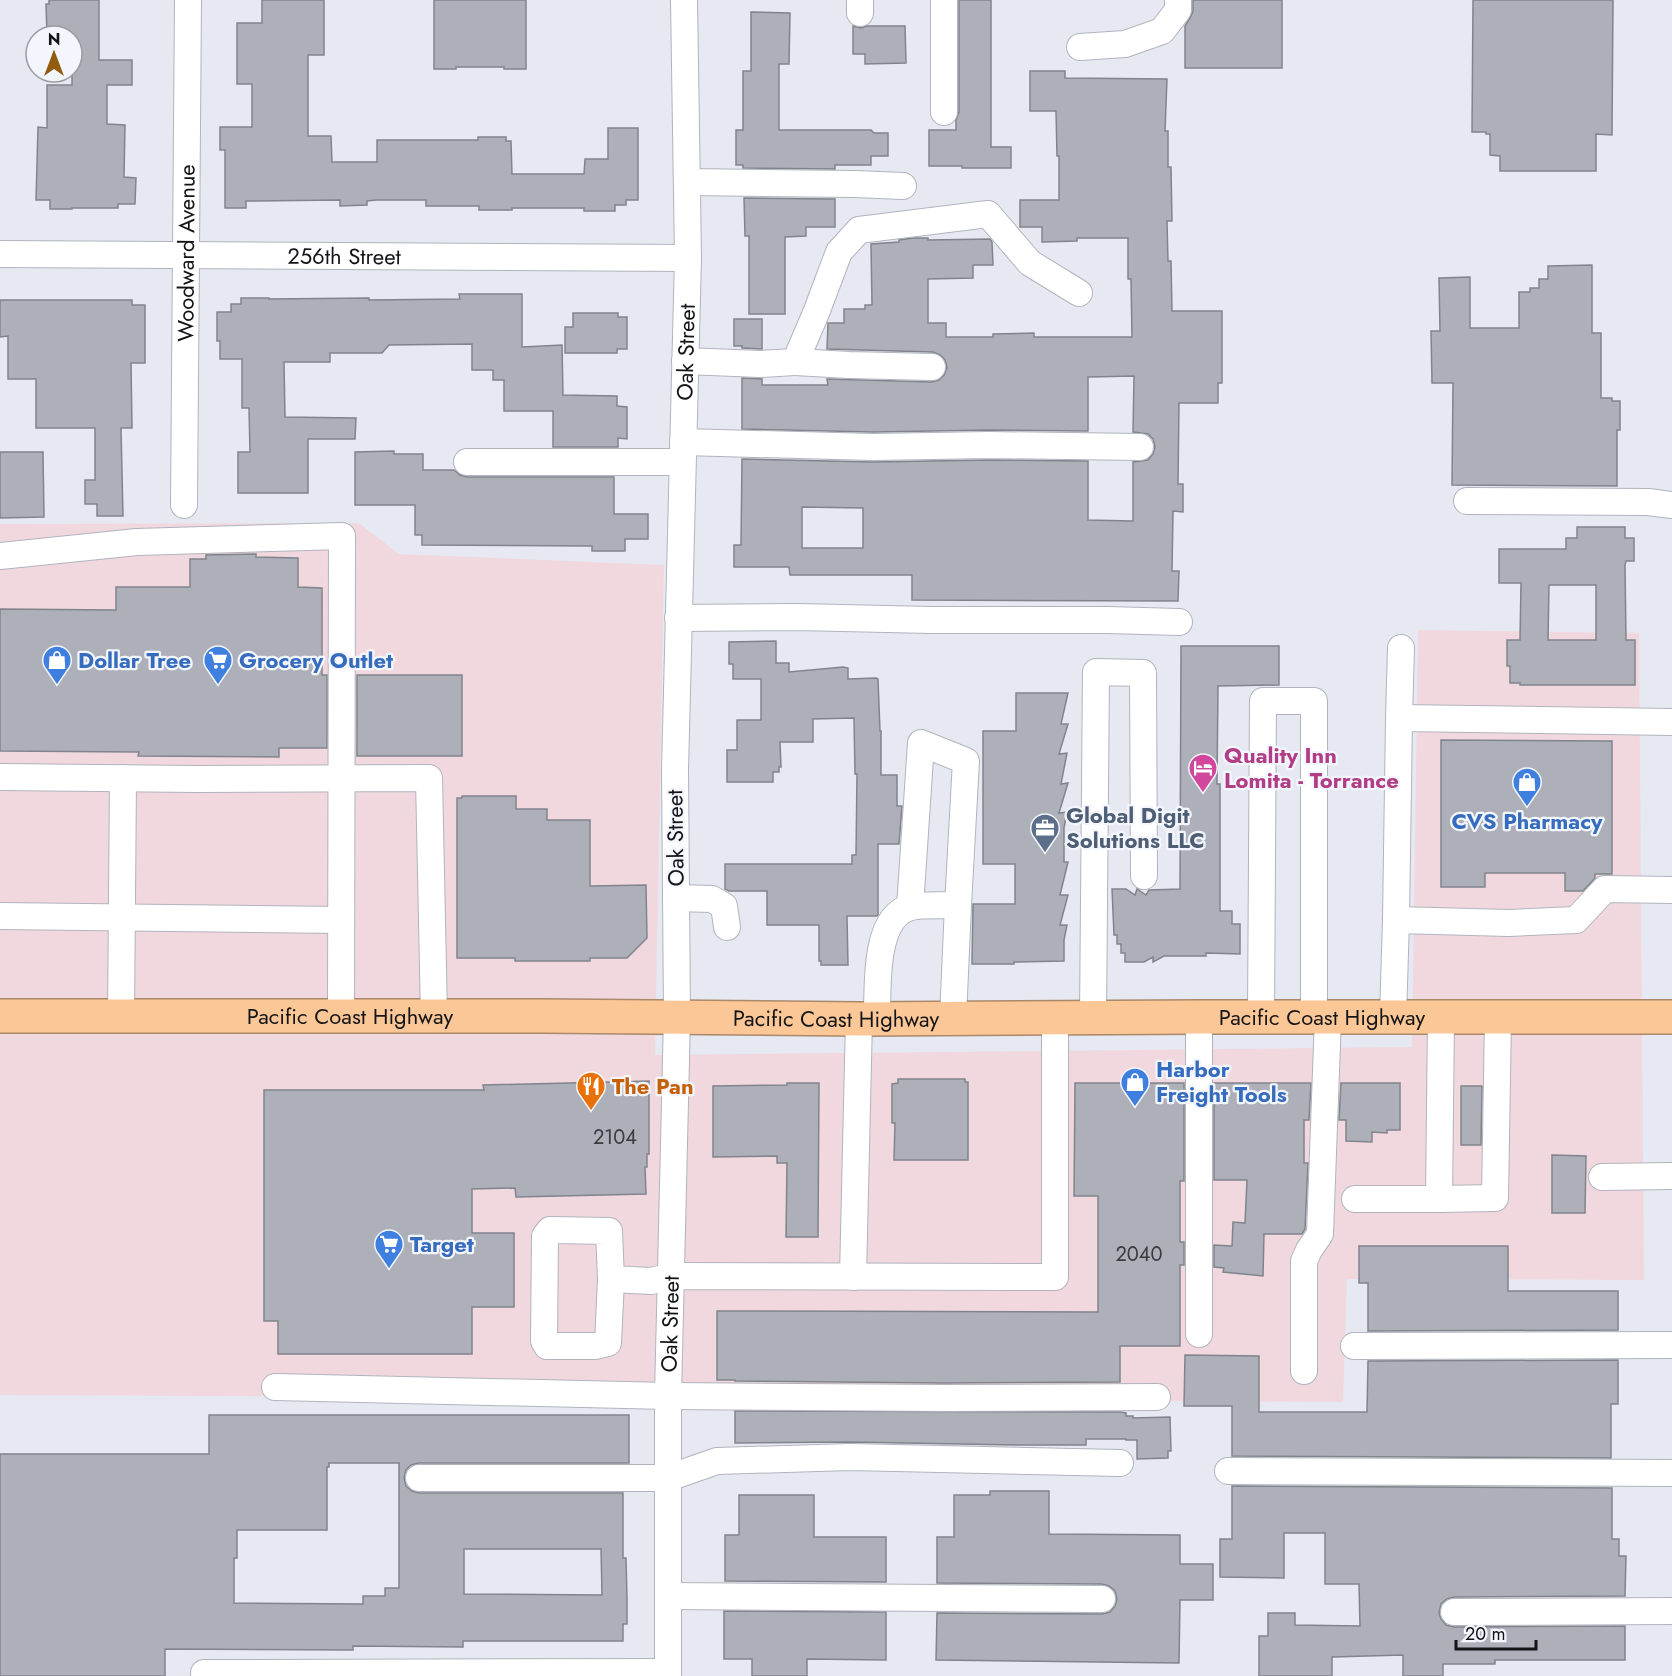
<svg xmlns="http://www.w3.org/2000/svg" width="1672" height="1676" viewBox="0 0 1672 1676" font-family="Jost,sans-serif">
  <rect width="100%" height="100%" fill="#e6e9f2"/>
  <path fill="#f1d8df" d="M359,523l40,31 265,11 -9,490 757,-8 6,-417 221,3 5,647 -297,-1 -4,123 -1343,-7v-871z"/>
  <path fill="#adb0b8" stroke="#81848c" stroke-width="1.5" fill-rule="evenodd" d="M49,0h50v60h33v25h-25v39l18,1 -1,52 12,1 -1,26h-17v4h-46v1h-22v-9h-14l2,-73 9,1v-43h25v-49h-25l-1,-32h3z
    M262,0h62v55h-16v81h23l1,26h45v-22h101v-3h28v4h5l1,33h72l1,-15h23v-31h30v72h-12v5h-11v6h-31v-3h-72v2h-33v-4h-53v-6h-50l-9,1v4l-27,1v-6l-94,1v7h-21v-58h-5v-23h32v-43h-15v-61h25z
    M434,0h92v69h-22v-2h-48v2h-22z
    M959,0h32v147h20v21h-49v-2h-33v-36h27v-10l3,-8z
    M1193,0h89v68h-97v-42l5,-8 3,-7z
    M1473,0h140l-1,135 -16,-1v37h-96v-15l-10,-1v-21h-4v-2h-14z
    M751,12l39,1 -1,51h-10v66h92l3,3h14v23h-17v9h-36v4l-92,-1v-3h-7v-35h7v-59h8z
    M853,26l8,2 6,-2h38l1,37 -41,1v-10h-12z
    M1030,71h35v7l102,1 -2,52h3v36h3l1,54h-5l1,40h3l1,50h50v72h-4v20h-39l-1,81h5v28l-10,-1 -1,60h7l-1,30 -266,-1v-25h-122l-1,-8h-55v-22h7l1,-86 131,3 116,-2 99,1v59l45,1v-59l15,-2 5,-6 2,-7 -2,-8 -5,-5 -15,-2 1,-56 -46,1v54l-99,-1 -116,2 -131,-3v-51l20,1v6h66l-1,-6 105,3 7,-2 5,-5 3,-7 -2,-8 -5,-5 -7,-3 -106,-3 1,-26h16v-14h21v-4h7l-1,-61 28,-2v-2l14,-2h15v2l62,-1 2,3 1,23h-20v13l-45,1v44h18v14h47v-3l41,-1v4h98l-1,-58h-3v-41h-51v3l-35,1v-15h-22v-27h39v-44h-2l-1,-45h-26zM802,507l61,1v40h-61z
    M744,198l91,1v28h-29v9l-21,1v77h-36v-78h-4z
    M1592,265v68h9v65h11v3h8v29h-3v56l-165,-1 1,-102h-21l-1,-52h9l-1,-53 31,-1v51h49v-36h11v-4h9v-9h9v-13z
    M459,294h63v53l40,-2 1,50 54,1v10l10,1v32l-9,-1v9h-65v-36h-49v-31h-11v-10h-21v-26l-83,1 -7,8h-52v9h-46l1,55 71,1 -1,21h-47v54h-70v-41h12l-1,-44h-7v-49h-22v-18h-3v-29h14v-8h10v-6h28v1l100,-1v2l91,-1z
    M0,300h132v5h13v58h-14l1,65h-11l2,88h-26v-12h-12v-24h10v-52h-59v-49h-28v-43l-8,1z
    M573,313h45v4h9v32h-10v4h-52v-26h8z
    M734,319h28v30l-20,-1v-2h-8z
    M394,451v3h29v16h31l6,5 7,2h147v37h34v25h-23v12h-33v-5l-170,-1v-10h-7v-30h-60v-53z
    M0,452h43l1,65 -44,1z
    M1577,527h48v11h9v23h-8l-1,4 1,75h9v45h-115v-2h-10v-17h-3v-26h13l1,-57h-22v-34h67v-11h11zM1549,585h47v55h-48z
    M256,554v3l42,1v29l24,1v87h5v73h-48v9l-141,-1 1,-4 -139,-1v-142l116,1v-23h74v-28h16v-4z
    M776,641v22h13v9l54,-5 5,1v11l28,-1 2,1 2,52h1v44h16v31h5l-3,38h-21v71l-1,1h-30l1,49h-27v-4h-2v-36h-52v-34h-38l-4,-2v-25h127v-9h4l1,-81h-2l-1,-56 -41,1v23h-33l1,25h-2v5h-6v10h-46v-32h10v-30h24v-41h-28v-15h-4v-22z
    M1181,646h98v39l-61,1 -1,98h3v127h12v13h8v30l-34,-1v3h-42l-11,6v-5l-9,5h-19v-9h-4v-9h-4v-9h-3l-2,-46h14l9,6 2,-6 9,6 3,-5 31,-1z
    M357,675h105v81h-105z
    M1016,693h52l-7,31h7l-9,30 8,-1 -6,31 7,-1 -9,30 8,-1 -3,16v34h4l-8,33h8l-8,30h7l-3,15v21l-50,1v2h-42l1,-60h42v-40h-32v-133h33z
    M1441,740l171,1v133h-17v4l-12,13h-18v-18h-80v14h-44z
    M462,796h54v13h31v11h43v66l56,-1 1,53 -20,20h-37v3h-75v-3h-58v-160h5z
    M898,1079h67v3h3v78h-74l1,-37h-3v-39l6,-1z
    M649,1081v73h-2v13h-2l1,27 -130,3 -1,-9 -43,1v44h42v74h-42v47h-194v-33h-14v-231h220l-1,-5z
    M787,1083h32l-1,154h-32l1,-74h-10v-7l-64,1v-71l74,-1z
    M1075,1083h109v98h-4v61h4v23h-4v81h-60v36l-177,1 -208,-2v-1h-18v-69l381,1v-116h-24z
    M1214,1083h97l-2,37h-5v43h4l-3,66 -3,5h-38l-1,42 -40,-4 1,-4 -10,-1v-22l18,1 1,-24 12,1 2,-43h-33z
    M1341,1083h59v47h-13v3l-15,-1v10l-26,-1v-21h-7z
    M1461,1086h21l-1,59h-20z
    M1552,1155l34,1 -1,57h-33z
    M1359,1246h149v45h110v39l-250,1v-48h-9z
    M1185,1355l74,1v56h108l1,-51 250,-1v44h-7v54l-379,-2v-50h-48z
    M735,1411l385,1 6,1v3h7v2l37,-1 1,34h-3v7l-31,1v-19h-11v-1h-40v6h-71l-165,-3 -115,1z
    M209,1415h420v48h-210l-8,2 -5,5 -2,7 2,9 6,5 7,2h204v65h3l1,41v25h-4v17h-160v6l-110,-1v4l-188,-1v27h-165v-222h209zM329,1463h70v125h-14v8h-22v8l-129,-1v-45h3v-28h90v-63h2zM464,1549h137l1,46 -138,-1z
    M1232,1486l380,2v51h7v17h7l-1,40 -171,1 -7,2 -6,5 -2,9 2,6 5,6 8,2 171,-1v34h-130v4h-52v12h-40v-21l-71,2v19h-73v-40h9v-23h27v12l65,1 -1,-42h-34v-51h-41v45l-64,-1v-38h12z
    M990,1491h59v43l131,1v29h33v36h-33l-1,63 -243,-3 1,-47 165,1 8,-2 5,-6 2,-7 -2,-8 -6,-5 -7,-2 -165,-1v-46h17v-42h36z
    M739,1495h75v42h72v45l-161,-1v-46h14z
    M724,1611l162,1v48l-79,-1v17h-55v-17h-28z"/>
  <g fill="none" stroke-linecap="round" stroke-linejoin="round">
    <g stroke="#b1b4bd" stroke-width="28">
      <g id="minor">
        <path d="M860,0v13"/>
        <path d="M1080,47l45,-3 37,-13 16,-21v-10"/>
        <path d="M944,112v-112"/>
        <path d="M687,182l168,2 48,2"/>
        <path id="s1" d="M0,254l688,4"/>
        <path d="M685,361l75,3 35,-2 21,-49 23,-61 20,-22 129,-16 42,49 49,30"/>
        <path d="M795,362l54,3 83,2"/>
        <path d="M683,442l190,5 116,-2 151,2"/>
        <path d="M467,462h215"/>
        <path d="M1467,501l181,1 24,3"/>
        <path id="s2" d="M184,505l4,-505"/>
        <path d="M0,556l137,-14 205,-6 -1,480"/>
        <path d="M678,618l119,-1 134,3h176l72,2"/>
        <path d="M1399,718l2,-70"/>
        <path d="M0,777l196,2 233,-1 5,238"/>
        <path d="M676,898l36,1 12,7 3,21"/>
        <path d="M910,907l11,-164 45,18 -8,144"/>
        <path d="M0,916l341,4"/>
        <path d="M1396,920l3,-202 273,4"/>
        <path d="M121,1016l2,-238"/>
        <path d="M1093,1017l3,-345 47,1 1,203"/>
        <path d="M1199,1017v317"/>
        <path d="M1261,1017l2,-316h51v316"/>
        <path d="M1393,1017l3,-97 113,3 67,-3 29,-31 67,1"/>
        <path d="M1441,1017l-2,182 56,-1 3,-180"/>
        <path d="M877,1019c1,-30 -4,-103 34,-112 12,-3 34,-1 47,-2l-5,113"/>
        <path d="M1602,1177l70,-1"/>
        <path d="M1355,1199h84"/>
        <path d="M550,1230l59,1 2,48 -3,64 -12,3h-49l-3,-5 1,-105z"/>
        <path d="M853,1277l6,-258"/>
        <path d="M611,1279l40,2 21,-5 383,1v-259"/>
        <path d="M1354,1346l318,-1"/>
        <path d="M1304,1371v-110l5,-11 11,-16 8,-217"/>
        <path d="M275,1387l393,9 275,2 214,-1"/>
        <path d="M1228,1471l444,2"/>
        <path d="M419,1478h249l49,-17 133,-4 270,6"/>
        <path d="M668,1596l434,3"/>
        <path d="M1454,1612l218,-1"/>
        <path d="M204,1673l464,-1"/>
        <path id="s3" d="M668,1676v-280l9,-379 -2,-247 13,-512 -4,-258"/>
      </g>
    </g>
    <g stroke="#aa886a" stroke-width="36">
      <g id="highway">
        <path id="s4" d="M0,1016h542l317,3 340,-2h473"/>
      </g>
    </g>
    <use href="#minor" stroke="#fff" stroke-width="26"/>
    <use href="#highway" stroke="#fcc796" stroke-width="33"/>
  </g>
  <defs>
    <g id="shop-pin" transform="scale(1.5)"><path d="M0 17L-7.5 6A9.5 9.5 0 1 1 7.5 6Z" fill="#3f7fe0" stroke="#f4f6fe"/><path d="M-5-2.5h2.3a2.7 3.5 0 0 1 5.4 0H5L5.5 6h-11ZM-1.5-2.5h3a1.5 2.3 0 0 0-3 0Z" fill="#fff"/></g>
    <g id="supermarket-pin" transform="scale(1.5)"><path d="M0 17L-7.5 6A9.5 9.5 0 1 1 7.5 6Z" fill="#3f7fe0" stroke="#f4f6fe"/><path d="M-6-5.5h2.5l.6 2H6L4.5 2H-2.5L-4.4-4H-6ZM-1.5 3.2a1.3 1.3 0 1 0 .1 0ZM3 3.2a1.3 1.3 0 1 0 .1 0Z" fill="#fff"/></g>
    <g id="hotel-pin" transform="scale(1.5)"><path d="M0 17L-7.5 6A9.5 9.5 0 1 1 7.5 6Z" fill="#d1479c" stroke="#f4f6fe"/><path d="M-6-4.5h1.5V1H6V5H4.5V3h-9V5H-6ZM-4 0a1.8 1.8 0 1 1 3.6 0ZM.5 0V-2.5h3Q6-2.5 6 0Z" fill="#fff"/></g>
    <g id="office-pin" transform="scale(1.5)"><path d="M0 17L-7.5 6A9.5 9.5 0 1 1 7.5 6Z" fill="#5c6f8a" stroke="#f4f6fe"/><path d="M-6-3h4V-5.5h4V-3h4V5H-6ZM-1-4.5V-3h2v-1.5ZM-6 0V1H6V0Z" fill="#fff"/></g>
    <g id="restaurant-pin" transform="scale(1.5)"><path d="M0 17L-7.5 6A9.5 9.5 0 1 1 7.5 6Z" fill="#e8710a" stroke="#f4f6fe"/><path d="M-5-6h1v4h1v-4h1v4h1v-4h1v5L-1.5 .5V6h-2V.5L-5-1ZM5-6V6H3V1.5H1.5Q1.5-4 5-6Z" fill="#fff"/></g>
  </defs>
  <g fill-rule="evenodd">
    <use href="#shop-pin" x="57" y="660"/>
    <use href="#supermarket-pin" x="218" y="660"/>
    <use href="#hotel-pin" x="1203" y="768"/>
    <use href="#shop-pin" x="1527" y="782"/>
    <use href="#office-pin" x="1045" y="828"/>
    <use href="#shop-pin" x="1135" y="1082"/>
    <use href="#restaurant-pin" x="591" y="1086"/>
    <use href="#supermarket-pin" x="389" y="1244"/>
  </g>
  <g text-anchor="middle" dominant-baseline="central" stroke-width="4.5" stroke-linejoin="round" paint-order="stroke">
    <g font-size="20" fill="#3a3b3f">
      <text x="615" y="1137">2104</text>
      <text x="1139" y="1254">2040</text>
    </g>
    <g font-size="22" fill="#131417" stroke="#f4f6fe">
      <text stroke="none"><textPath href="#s2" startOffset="252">Woodward Avenue</textPath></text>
      <text stroke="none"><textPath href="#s1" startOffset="344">256th Street</textPath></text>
      <text stroke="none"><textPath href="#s3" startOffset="1324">Oak Street</textPath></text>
      <text transform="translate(675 838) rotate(-91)">Oak Street</text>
      <text stroke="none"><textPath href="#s4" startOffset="350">Pacific Coast Highway</textPath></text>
      <text stroke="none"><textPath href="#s4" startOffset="1322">Pacific Coast Highway</textPath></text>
      <text stroke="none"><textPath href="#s4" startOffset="836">Pacific Coast Highway</textPath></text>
      <text stroke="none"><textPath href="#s3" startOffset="352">Oak Street</textPath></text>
    </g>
    <g font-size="22" font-weight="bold" fill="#366cbe" stroke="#f4f6fe" text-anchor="start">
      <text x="78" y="660">Dollar Tree</text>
      <text x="239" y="660">Grocery Outlet</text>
      <text x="1527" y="821" text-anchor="middle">CVS Pharmacy</text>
      <text x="1156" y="1069">Harbor<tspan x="1156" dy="25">Freight Tools</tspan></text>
      <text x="410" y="1244">Target</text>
    </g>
    <g font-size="22" font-weight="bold" fill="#b23c85" stroke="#f4f6fe" text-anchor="start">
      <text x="1224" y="755">Quality Inn<tspan x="1224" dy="25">Lomita - Torrance</tspan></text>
    </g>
    <g font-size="22" font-weight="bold" fill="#4e5e75" stroke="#f4f6fe" text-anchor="start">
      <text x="1066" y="815">Global Digit<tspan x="1066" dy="25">Solutions LLC</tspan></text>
    </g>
    <g font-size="22" font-weight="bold" fill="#c56008" stroke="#f4f6fe" text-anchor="start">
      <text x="612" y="1086">The Pan</text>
    </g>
  </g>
  <g transform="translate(54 54)"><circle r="28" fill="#f4f6fe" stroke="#9a9ca2" stroke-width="1.5"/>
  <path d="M0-4.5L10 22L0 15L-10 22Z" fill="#915c10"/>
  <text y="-9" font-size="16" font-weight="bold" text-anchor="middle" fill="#131417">N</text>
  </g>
  <path d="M1456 1640v9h80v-9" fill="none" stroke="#131417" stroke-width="3"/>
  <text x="1465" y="1640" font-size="18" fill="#131417" stroke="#f4f6fe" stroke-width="4.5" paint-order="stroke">20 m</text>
</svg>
